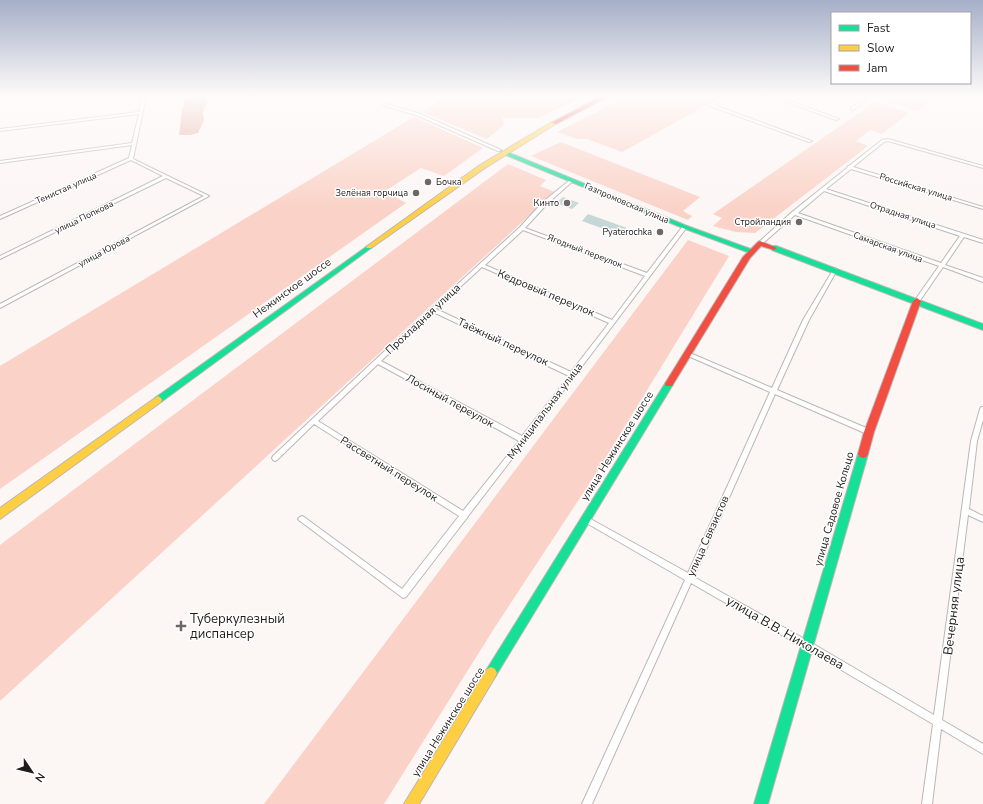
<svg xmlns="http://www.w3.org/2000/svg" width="983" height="804" viewBox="0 0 983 804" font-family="'Nunito Sans',sans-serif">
  <rect width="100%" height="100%" fill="#fcf6f5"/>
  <path fill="#fad2c7" d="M447,96h137l-46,22h-36l2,7 -17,14 -65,-27z
    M628,96h95l-101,56 -35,-13h-10l-20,-7z
    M883,96h52l-17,15 -38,-12z
    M875,102l34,11 -27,21 -12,-4 -14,11 12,5 -113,87 -19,-1 -23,-6 9,-8 -9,-4z
    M414,117l69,31 -39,28 -23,-8 -36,23 21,12 -406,286v-123z
    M561,142l139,55 -17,14 9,5 -4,4 -157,-64z
    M508,164l38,16 -6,6 15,6 -555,509v-156z
    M688,240l41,16 -132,216 -102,155 -111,177h-120z"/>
  <path fill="#e2a898" d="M186,96h19l3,4 -5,13 1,7 -6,13 -8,2h-11l3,-24z"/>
  <path fill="#c6d8d5" d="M563,197l16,6 -7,6 -16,-6z
    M588,214l39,14 -7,7 -38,-14z"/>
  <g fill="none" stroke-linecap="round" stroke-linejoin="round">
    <g stroke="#bcb7b6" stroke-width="2">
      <path id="street" d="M142,96h4l-13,63 76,37 -209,112v-4l204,-108 -38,-18 -166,81v-3l163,-80 -32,-16 -131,59v-3l129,-58 3,-13 -132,18v-2l132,-18 7,-29 -139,17v-2l139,-17z
        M722,96h4l-12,9 98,36 -3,1 -99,-36v-2z
        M770,96h6l63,23 -3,1z
        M849,96h5l12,5 -13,9h-2v-2l10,-7z
        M386,104l32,9 83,37 -3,1 -82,-36 -31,-9 -1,-1z
        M888,139l95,27v2l-95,-27 -4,1 -31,25 130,40v2l-132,-40 -25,20 157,51v3l-19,-6 -19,28 38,13v4l-40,-15 -24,35h-4v-2l24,-34 -144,-51 -33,29h-2l-2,-1 34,-31 55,-44 1,-2h1l33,-26zM824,191l136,45 -19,27 -143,-50z
        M571,179l3,1 -27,24 -22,24 122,45 36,-47h4v1l-162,215 -57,74 -1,2 -1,1 -60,78 -3,1 -103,-77 -2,-2 2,-2 2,-1 2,1 98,72 57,-73 -145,-92 -37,36 -2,1 -2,-1 -1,-2 1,-2 102,-96 145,-133 23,-25zM523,230l122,46 -33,44 -127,-55zM482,267l127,56 -38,49 -135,-63zM433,312l136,64 -47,60 -141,-75zM378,364l141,77 -56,70 -145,-90z
        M835,268l2,2 -28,50 -32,70 94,40 1,2 -1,2 -2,1 -2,-1 -92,-40 -81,183 116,65 124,73 37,-274 9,-32 1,-2h2v13l-6,21 -8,68 14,7v6l-15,-7 -26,205 41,24v10l-42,-25 -9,75h-10l11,-80 -129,-76 -113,-65 -99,221h-10l103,-224 -102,-59 -2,-2 2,-2 2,-1 2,1 101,56 82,-181 -84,-37 -1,-1 3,-2 2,1 82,35 31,-68 30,-50z"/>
    </g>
    <g stroke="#bcb7b6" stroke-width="2">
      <path id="fast" d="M501,151h4l182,75 69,25 -2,2h-4l-67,-25 -182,-75z
        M369,245l3,2 -1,1 -210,154h-6l-1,-2 1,-2z
        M772,246h4l207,78v6l-211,-80z
        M669,381l4,3 -1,2 -177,291 -4,2 -4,-2 -2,-4 2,-4 179,-287z
        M863,450l3,1 2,3 -100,350h-14l104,-350 2,-3z"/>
    </g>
    <g stroke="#bcb7b6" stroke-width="2">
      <path id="slow" d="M552,122l5,1 -72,45 -114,80h-4l-1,-1 114,-82z
        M158,396l3,2 1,2 -1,2 -161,117v-11z
        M491,667l4,2 2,4 -2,4 -76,127h-15l83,-135z"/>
    </g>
    <g stroke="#bcb7b6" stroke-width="2">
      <path id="jam" d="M602,96h7l-53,28 -5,-1z
        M760,241l17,7 -3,2 -13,-4 -11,12 -78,128h-6l-1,-2 1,-2 77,-125 15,-15z
        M917,298l4,3 -47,131 -6,22 -2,3 -3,1 -3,-1 -2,-3 6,-22 49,-131z"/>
    </g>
    <use href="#street" fill="#fffefe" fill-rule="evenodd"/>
    <use href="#fast" fill="#16e098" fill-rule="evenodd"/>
    <use href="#slow" fill="#ffcf43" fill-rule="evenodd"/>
    <use href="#jam" fill="#f24e42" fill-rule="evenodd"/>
  </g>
  <linearGradient id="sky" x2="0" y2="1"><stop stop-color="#a5afc8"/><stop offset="0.46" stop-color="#fefbfa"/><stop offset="1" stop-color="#fefbfa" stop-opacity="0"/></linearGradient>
  <rect width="983" height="209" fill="url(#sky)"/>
  <g fill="#6d6867" stroke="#fff" stroke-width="1.5">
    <circle cx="428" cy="182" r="4"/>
    <circle cx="416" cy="193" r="4"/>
    <circle cx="567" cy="203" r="4"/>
    <circle cx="799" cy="222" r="4"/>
    <circle cx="660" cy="232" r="4"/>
    <path d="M179 620h4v4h4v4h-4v4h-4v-4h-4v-4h4z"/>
  </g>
  <g text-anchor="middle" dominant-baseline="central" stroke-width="3" stroke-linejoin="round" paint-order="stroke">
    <g font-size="9" fill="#201c1b" stroke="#fff" text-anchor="end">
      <text x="436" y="182" text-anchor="start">Бочка</text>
      <text x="408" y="193">Зелёная горчица</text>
      <text x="559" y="203">Кинто</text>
      <text x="791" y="222">Стройландия</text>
      <text x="652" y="232">Pyaterochka</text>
    </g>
    <g font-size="9" fill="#201c1b" stroke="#fff">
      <text transform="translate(916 187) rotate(17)">Российская улица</text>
      <text transform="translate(66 188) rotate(-24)">Тенистая улица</text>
      <text transform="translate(627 203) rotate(23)">Газпромовская улица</text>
      <text transform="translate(903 215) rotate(18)">Отрадная улица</text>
      <text transform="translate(84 217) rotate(-26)">улица Попкова</text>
      <text transform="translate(888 247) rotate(20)">Самарская улица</text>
      <text transform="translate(104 251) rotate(-28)">улица Юрова</text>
      <text transform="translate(585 251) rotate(21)">Ягодный переулок</text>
    </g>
    <g font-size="11" fill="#201c1b" stroke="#fff">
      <text transform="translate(292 288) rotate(-36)">Нежинское шоссе</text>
      <text transform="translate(546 293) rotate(23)">Кедровый переулок</text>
      <text transform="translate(423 319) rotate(-43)">Прохладная улица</text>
      <text transform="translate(503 342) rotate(25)">Таёжный переулок</text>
      <text transform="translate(450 401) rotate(29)">Лосиный переулок</text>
      <text transform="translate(545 411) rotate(-53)">Муниципальная улица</text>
      <text transform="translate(617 446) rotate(-58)">улица Нежинское шоссе</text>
      <text transform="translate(389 469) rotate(32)">Рассветный переулок</text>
      <text transform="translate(834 509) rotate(-74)">улица Садовое Кольцо</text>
      <text transform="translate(708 536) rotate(-66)">улица Связистов</text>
      <text transform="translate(448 722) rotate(-58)">улица Нежинское шоссе</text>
    </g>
    <g font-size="13" fill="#201c1b" stroke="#fff">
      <text transform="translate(954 606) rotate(-83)">Вечерняя улица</text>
      <text transform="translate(785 633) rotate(30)">улица В.В. Николаева</text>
    </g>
    <g font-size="13" fill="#201c1b" stroke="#fff" text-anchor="start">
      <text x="190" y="619">Туберкулезный<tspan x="190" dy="15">диспансер</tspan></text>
    </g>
  </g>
  <rect x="831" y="12" width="140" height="72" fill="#ffffff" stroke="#a6a4a4"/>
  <rect x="839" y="25" width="20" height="6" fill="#16e098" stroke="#a6a4a4"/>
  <text x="867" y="32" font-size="12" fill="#201c1b">Fast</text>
  <rect x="839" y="45" width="20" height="6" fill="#ffcf43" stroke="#a6a4a4"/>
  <text x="867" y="52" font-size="12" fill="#201c1b">Slow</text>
  <rect x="839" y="65" width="20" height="6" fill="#f24e42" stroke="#a6a4a4"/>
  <text x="867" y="72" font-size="12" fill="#201c1b">Jam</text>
  <g transform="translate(32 772) rotate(125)" stroke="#ffffff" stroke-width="3" paint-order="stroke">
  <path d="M0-3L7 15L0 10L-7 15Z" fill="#201c1b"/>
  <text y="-6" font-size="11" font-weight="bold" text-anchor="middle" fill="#201c1b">N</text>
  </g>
</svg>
